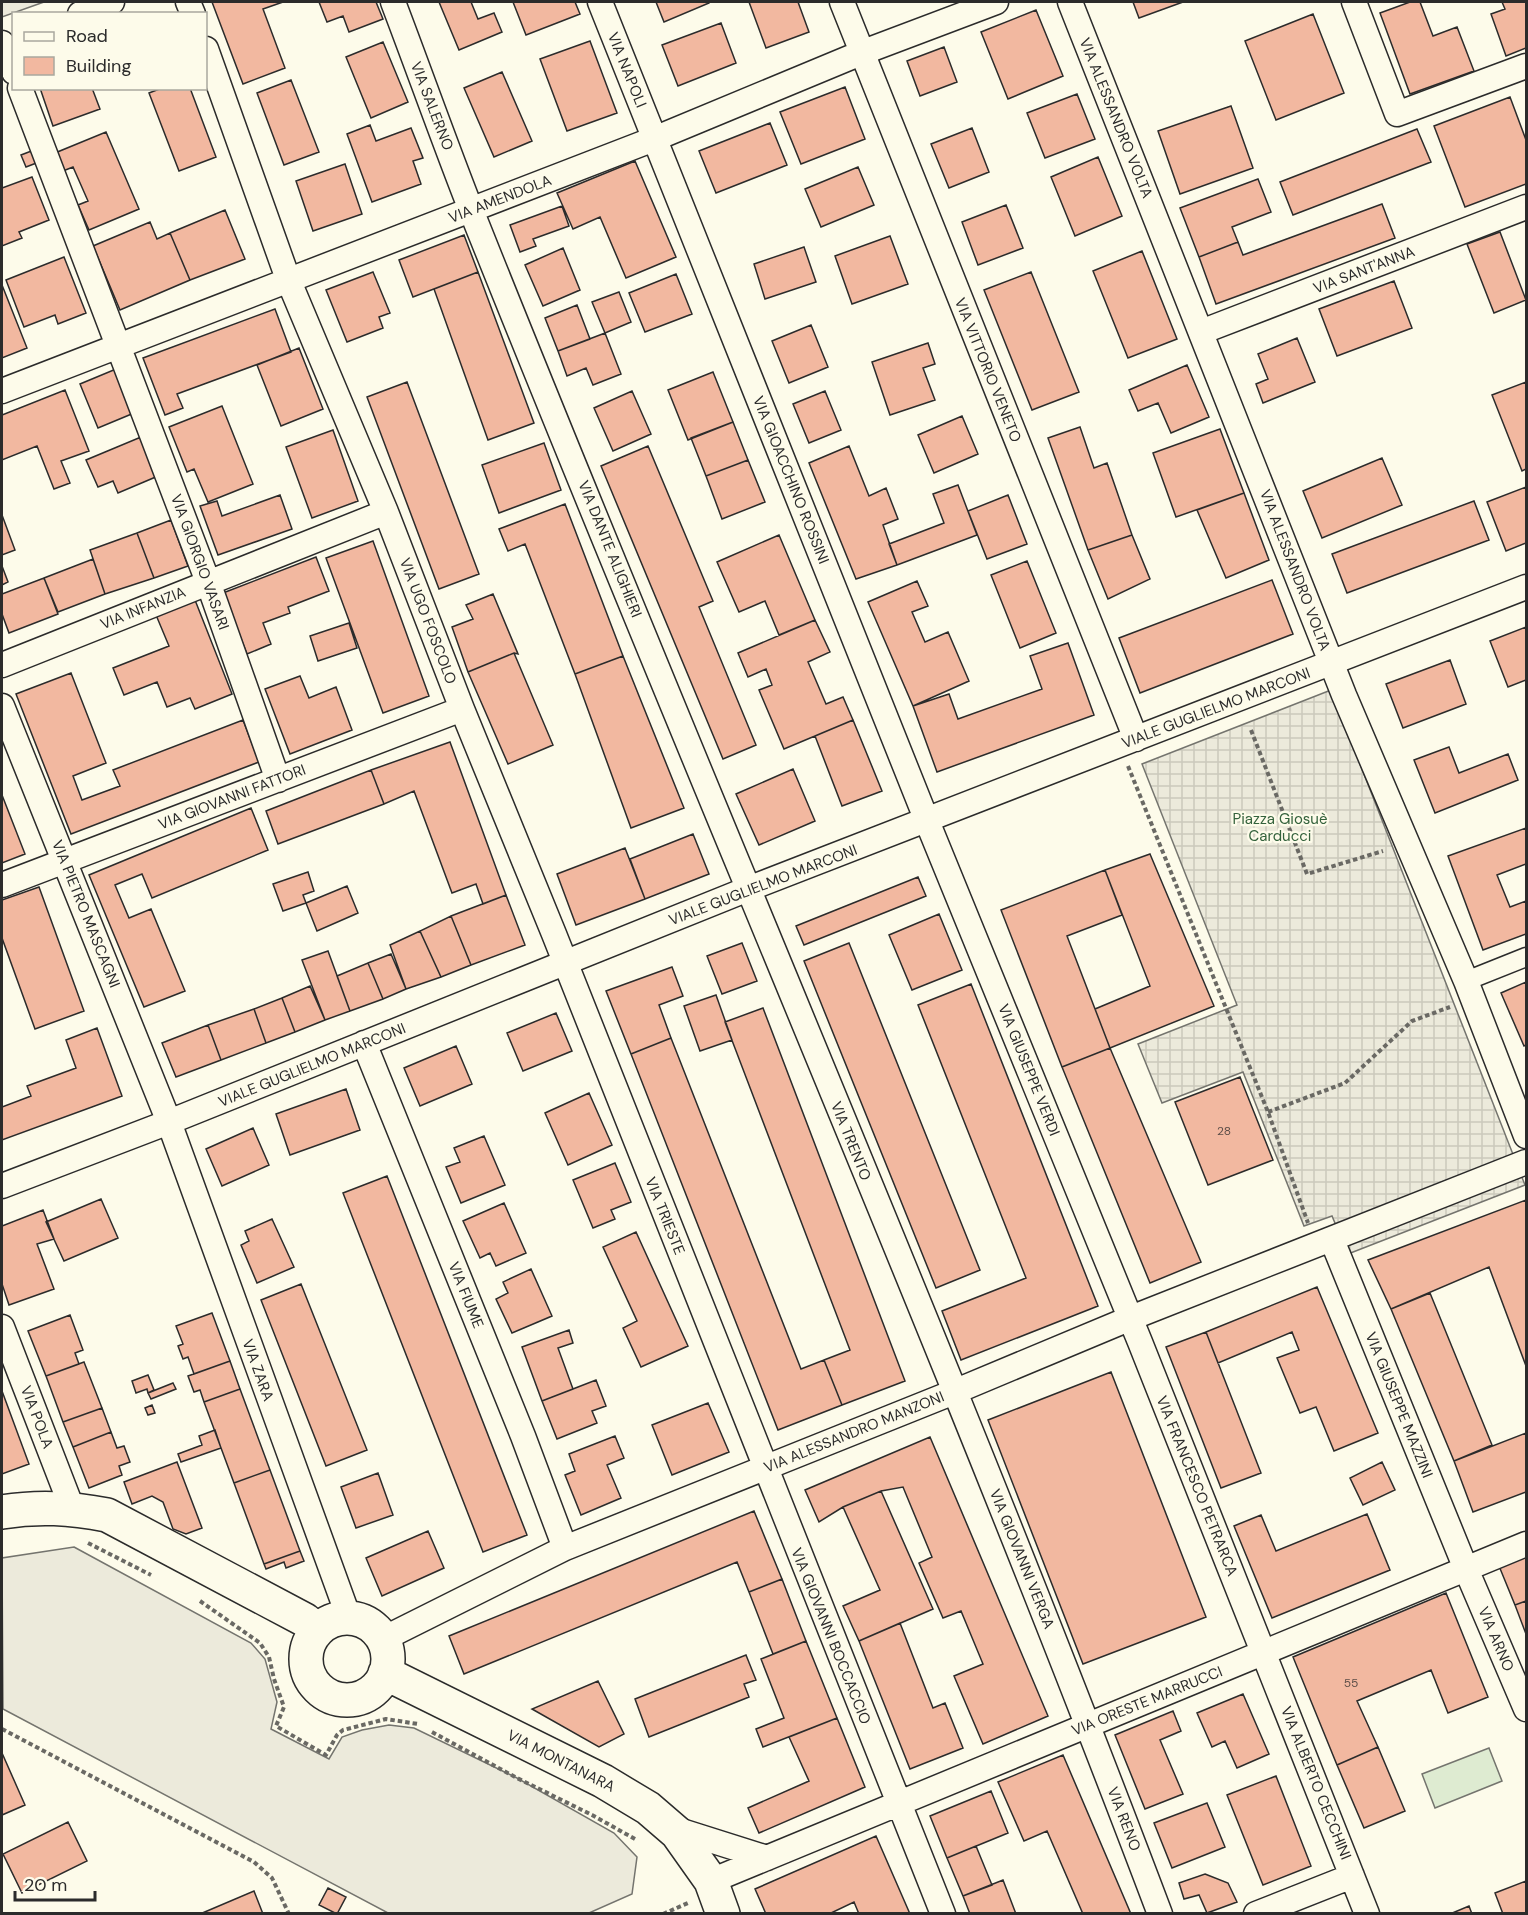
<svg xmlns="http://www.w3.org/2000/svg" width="1528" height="1915" viewBox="0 0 1528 1915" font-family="'DM Sans',sans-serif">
  <defs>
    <pattern id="plaza-grid" width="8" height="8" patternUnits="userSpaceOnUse" patternTransform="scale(1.5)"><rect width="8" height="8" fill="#eceadb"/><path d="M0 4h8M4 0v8" fill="none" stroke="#cbc9bc"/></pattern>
  </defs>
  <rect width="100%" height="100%" fill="#fdfbea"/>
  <path fill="#deebd1" stroke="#74746e" stroke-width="1.5" d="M1489,1748l13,33 -67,27 -13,-34z"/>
  <path fill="#eceadb" stroke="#74746e" stroke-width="1.5" d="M2,2h42l-42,15z
    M74,1547l177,96 14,16 12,43 -6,27 58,30 13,-22 20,-7 27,-5 25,3 103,50 97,55 23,24 -5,37 -43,19h-201l-385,-204 -1,-151z"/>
  <path fill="url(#plaza-grid)" stroke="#74746e" stroke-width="1.5" d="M1331,690l194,495 -177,69 -16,-38 -28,10 -61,-154 -81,31 -24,-59 99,-39 -95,-241z"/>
  <path fill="#f2b8a0" stroke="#2b2b2b" stroke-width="1.5" d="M212,2h71l-20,7 22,59 -42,16z
    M319,2h57l7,17 -34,13 -6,-16 -16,6z
    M439,2h32l7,17 16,-6 8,19 -43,18z
    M513,2h62l5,12 -54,21z
    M656,2h53v1l-45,19z
    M749,2h49l11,30 -43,16z
    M1133,2h50l-44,16z
    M1410,2h10l13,34 24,-9 17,44 -64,23 -30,-81z
    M1502,2h24v46l-20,8 -15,-42 14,-5z
    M1036,10l27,66 -55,23 -27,-67z
    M1313,14l31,79 -68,27 -31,-79z
    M721,23l15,40 -58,23 -16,-41z
    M590,41l27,72 -50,18 -27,-72z
    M383,42l25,60 -37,16 -25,-61z
    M944,47l13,35 -37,14 -13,-35z
    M502,72l30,69 -38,16 -30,-69z
    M291,80l28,72 -35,13 -27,-72z
    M845,87l20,52 -64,25 -21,-52z
    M40,88h52l8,21 -47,17z
    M162,88h28l26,69 -37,14 -30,-78z
    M1077,94l18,45 -50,19 -18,-45z
    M1510,97l16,43v44l-61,23 -31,-81z
    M1231,106l22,62 -73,26 -22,-63z
    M770,123l17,42 -71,28 -17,-42z
    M370,125l6,16 35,-13 12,30 -10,3 8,23 -49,18 -25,-68z
    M972,128l17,44 -40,16 -18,-44z
    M1417,129l14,33 -138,53 -13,-33z
    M106,132l33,77 -50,21 -11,-25 10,-4 -15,-34 -10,4 -8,-18z
    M34,150l5,12 -13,5 -5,-12z
    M1098,157l24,59 -47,20 -24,-59z
    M635,161l41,96 -50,21 -26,-61 -27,12 -16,-36z
    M345,164l17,50 -49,17 -17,-50z
    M858,167l16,38 -53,22 -16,-38z
    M32,177l17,43 -30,12 3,6 -20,8v-58z
    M1258,179l13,33 -39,15 6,15 -39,15 -19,-49z
    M1382,204l13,34 -179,66 -17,-47 39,-15 5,13z
    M1006,205l17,43 -45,17 -16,-43z
    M562,206l7,20 -36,13 3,7 -16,6 -10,-27z
    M225,210l20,49 -55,21 -20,-47z
    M150,222l7,17 13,-6 20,47 -70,30 -27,-64z
    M1500,232l26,68 -32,13 -27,-69z
    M464,235l14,37 -65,25 -14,-37z
    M890,236l18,48 -56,20 -17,-48z
    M804,247l12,35 -51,17 -11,-35z
    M563,248l17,42 -37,16 -18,-41z
    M1142,251l35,88 -49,19 -35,-87z
    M64,257l22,56 -28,11 -3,-9 -31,12 -18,-47z
    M373,272l17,41 -11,4 4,11 -36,14 -21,-52z
    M478,272l56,151 -46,17 -54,-151z
    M1031,272l48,120 -47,18 -48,-120z
    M676,274l16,40 -47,18 -16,-39z
    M1394,281l18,47 -75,28 -18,-47z
    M2,285l25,63 -25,10z
    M619,292l12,30 -26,11 -13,-31z
    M577,305l13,34 -32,12 -13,-33z
    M275,309l16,43 -114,42 6,14 -18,7 -22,-57z
    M811,325l17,42 -39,16 -17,-42z
    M605,333l16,41 -28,11 -7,-17 -19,8 -9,-25z
    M1297,338l18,44 -52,21 -7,-19 12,-5 -10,-25z
    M928,343l7,21 -12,4 12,32 -45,15 -18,-53z
    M299,348l24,61 -42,17 -24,-61z
    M1187,365l22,52 -38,16 -13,-30 -20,8 -9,-21z
    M116,369l18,44 -36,15 -18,-44z
    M713,372l20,50 -45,18 -20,-50z
    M407,382l72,192 -40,15 -72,-192z
    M1526,382v87l-4,2 -30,-76z
    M65,390l24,61 -28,10 9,22 -16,6 -17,-43 -35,14v-45z
    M632,391l19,43 -38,17 -19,-43z
    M825,391l16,39 -32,13 -16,-39z
    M222,406l31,78 -45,18 -14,-33 -7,3 -18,-45z
    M962,416l16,38 -44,19 -16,-38z
    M733,422l15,38 -42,16 -15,-38z
    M1080,427l14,41 13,-5 25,72 -44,15 -40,-112z
    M1220,429l24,64 -68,24 -23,-64z
    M333,430l25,71 -46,17 -26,-71z
    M141,437l17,39 -40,17 -5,-12 -15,6 -12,-27z
    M544,443l17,47 -62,23 -17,-48z
    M648,446l65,155 -14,6 57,138 -33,14 -122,-293z
    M849,446l20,50 17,-8 12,31 -15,6 14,40 -41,14 -47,-116z
    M1382,458l20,47 -80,33 -19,-47z
    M748,460l17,42 -43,17 -16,-43z
    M958,485l19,50 -80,30 -8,-21 55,-21 -11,-29z
    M1526,487v56l-20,8 -19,-49z
    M1244,493l25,67 -43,18 -29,-68z
    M280,495l12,34 -74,26 -18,-49 17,-5 5,15z
    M1008,495l19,49 -40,15 -19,-48z
    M1474,501l15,39 -142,53 -15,-39z
    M565,504l58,152 -48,18 -50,-130 -17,7 -9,-22z
    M2,515l13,35 -13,5z
    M171,520l17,46 -34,12 -17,-45z
    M137,533l17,45 -49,16 -15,-44z
    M779,535l36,85 -36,15 -14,-34 -26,11 -22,-50z
    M1132,535l18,44 -42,20 -20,-49z
    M373,541l56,155 -46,17 -57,-155z
    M316,557l13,34 -41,16 2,6 -27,10 8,21 -24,10 -24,-61z
    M93,559l12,35 -47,18 -14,-34z
    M1027,561l29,72 -36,15 -29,-73z
    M2,566l6,16 -6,3z
    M44,578l14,36 -49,19 -7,-19v-20z
    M1272,580l21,54 -153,59 -21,-55z
    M917,581l11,25 -16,6 13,30 23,-10 21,49 -56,25 -45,-104z
    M493,594l25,60 -4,-1 -46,19 -16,-45 21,-8 -7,-14z
    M195,600l37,94 -37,15 -5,-11 -23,9 -10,-25 -33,13 -11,-27 56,-22 -13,-31z
    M815,620l15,32 -22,10 18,42 17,-7 10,23 -69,29 -25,-59 13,-5 -6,-16 -18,8 -10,-24z
    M349,623l8,25 -39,13 -8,-25z
    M1526,627v53l-18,7 -18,-46z
    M1068,643l26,72 -157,57 -24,-66 36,-12 9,25 84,-30 -12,-33z
    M514,653l39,92 -45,19 -40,-92z
    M623,656l61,152 -53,20 -56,-154z
    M1450,660l16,44 -63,24 -17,-44z
    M71,673l35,90 -33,13 9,24 38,-14 -7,-16 130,-50 16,42 -188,72 -55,-140z
    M300,676l9,22 27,-11 16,43 -62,24 -25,-65z
    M853,720l29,71 -40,15 -27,-70z
    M450,742l56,153 -23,9 -7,-20 -24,9 -38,-102 -30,13 -13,-34z
    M1449,747l10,26 49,-19 10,26 -83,33 -21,-53z
    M793,769l22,52 -56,24 -23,-51z
    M371,770l13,34 -106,40 -12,-33z
    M2,795l23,59 -23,9z
    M251,808l17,42 -116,48 -10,-24 -27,11 14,33 22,-9 34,82 -41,16 -55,-132z
    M1526,828v36l-29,11 13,32 16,-6v33l-43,16 -35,-94z
    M693,834l16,40 -64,25 -15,-40z
    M625,848l20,51 -69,26 -19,-51z
    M1150,854l64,152 -104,42 -15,-39 55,-23 -45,-116z
    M1105,870l17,45 -55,21 43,112 -48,19 -61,-157z
    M308,872l6,19 -11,4 3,8 -23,8 -10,-27z
    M918,877l8,19 -122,49 -8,-19z
    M347,886l11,27 -41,18 -11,-28z
    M39,887l45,124 -49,18 -33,-91v-38z
    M506,895l19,50 -54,20 -20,-49z
    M939,914l23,56 -50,20 -23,-55z
    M451,916l20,49 -30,12 -21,-46z
    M420,931l21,46 -35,12 -16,-44z
    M742,943l15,38 -35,13 -15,-38z
    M849,943l131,327 -44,18 -132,-327z
    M328,951l22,60 -25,9 -23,-60z
    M391,954l15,35 -23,10 -15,-36z
    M368,963l15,36 -33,12 -13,-35z
    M672,967l11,29 -24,9 12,33 -40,16 -25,-63z
    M1526,982v63l-2,1 -23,-53z
    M971,984l127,322 -137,54 -19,-49 84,-33 -108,-273z
    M310,986l15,34 -30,12 -13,-34z
    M716,995l16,45 -32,11 -16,-45z
    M282,998l13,34 -29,11 -12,-34z
    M763,1008l142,373 -63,24 -18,-45 26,-10 -125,-328z
    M254,1009l12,34 -45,17 -13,-35z
    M556,1013l16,38 -49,20 -16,-38z
    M208,1025l13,35 -45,17 -14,-34z
    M97,1028l25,68 -120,44v-33l29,-11 -4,-10 49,-18 -10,-28z
    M671,1038l130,331 23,-9 18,45 -64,25 -147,-376z
    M456,1046l16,38 -52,22 -16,-38z
    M1110,1048l91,214 -51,21 -88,-216z
    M1240,1077l33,83 -65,25 -33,-83z
    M346,1089l14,41 -70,25 -14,-41z
    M589,1093l23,52 -44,20 -23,-52z
    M253,1128l16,37 -47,21 -16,-37z
    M484,1136l21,49 -44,18 -15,-36 14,-5 -6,-14z
    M615,1163l16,39 -20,8 4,9 -22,9 -20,-48z
    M387,1176l140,359 -44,17 -140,-359z
    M101,1199l17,39 -54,23 -18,-39z
    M1526,1200v166l-37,-99 -98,42 -23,-49z
    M504,1203l22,50 -30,13 -6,-13 -10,5 -17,-37z
    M43,1210l11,29 -17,5 17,45 -45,16 -7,-21v-58z
    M272,1219l22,48 -37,16 -16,-38 8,-4 -4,-10z
    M636,1232l52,114 -47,21 -18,-39 14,-7 -34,-74z
    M531,1269l21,47 -40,17 -16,-34 12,-6 -5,-11z
    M301,1284l66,166 -41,16 -65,-166z
    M1317,1287l61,146 -44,18 -18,-44 -16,6 -23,-55 22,-8 -7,-18 -74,31 -12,-31z
    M1430,1293l62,152 -38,16 -63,-152z
    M212,1313l18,48 -36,13 -6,-17 -5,2 -5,-13 5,-2 -7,-18z
    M70,1315l13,35 -8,3 4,11 -33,12 -18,-45z
    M569,1330l4,13 -15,5 15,41 -31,12 -20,-54z
    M1206,1332l55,141 -40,15 -55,-141z
    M230,1361l10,28 -36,13 -4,-12 -6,2 -6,-16z
    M84,1362l18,46 -39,14 -17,-46z
    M1111,1372l95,245 -123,47 -95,-244z
    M148,1375l6,15 -6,3 -1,-4 -11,4 -4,-12z
    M596,1380l10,26 -14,5 5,12 -40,16 -15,-38z
    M173,1383l3,6 -25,10 -3,-6z
    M240,1389l30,81 -36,13 -30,-81z
    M2,1391l27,73 -27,10z
    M708,1403l21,49 -57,23 -20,-50z
    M152,1405l3,8 -7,2 -3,-7z
    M102,1408l9,24 -38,15 -10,-25z
    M215,1430l6,18 -40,14 -3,-8 24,-9 -3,-9z
    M111,1432l6,16 7,-2 6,16 -11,4 3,9 -33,13 -16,-41z
    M1526,1433v59l-53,20 -19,-51z
    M615,1436l9,22 -17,7 14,33 -40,17 -16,-40 10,-4 -6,-17z
    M930,1437l118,279 -65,28 -29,-68 29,-12 -22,-53 -18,7 -24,-55 13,-6 -29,-70 -22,4 -38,16 -24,15 -14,-32z
    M177,1462l25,66 -16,6 -13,-5 -10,-27 -11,-6 -20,8 -8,-22z
    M1382,1462l13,28 -32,15 -13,-27z
    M270,1470l30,81 -36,13 -30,-81z
    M378,1473l15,42 -37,13 -15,-41z
    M881,1491l52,118 -74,32 -16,-35 37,-16 -37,-83z
    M754,1511l28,68 -33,13 -12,-30 -273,112 -15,-38z
    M1367,1514l23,56 -118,48 -38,-92 27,-11 15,36z
    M428,1531l16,37 -62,28 -16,-38z
    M300,1551l4,10 -18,7 -2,-6 -18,7 -2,-5z
    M1526,1555v46l-11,4 -16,-39z
    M782,1579l24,62 -33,13 -24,-62z
    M1446,1593l42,104 -40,16 -17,-43 -74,31 21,46 -41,18 -44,-108z
    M1526,1601v33l-11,-29z
    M900,1623l33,85 12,-5 18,45 -53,21 -51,-128z
    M806,1641l31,77 -74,29 -7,-18 28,-11 -23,-59z
    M746,1655l10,25 -12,4 5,13 -100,40 -14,-38z
    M598,1681l26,53 -25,13 -67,-38z
    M1243,1694l26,60 -32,14 -12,-27 -13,6 -15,-34z
    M1173,1711l8,20 -21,9 23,54 -38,15 -30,-74z
    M837,1718l28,69 -106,46 -11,-25 61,-27 -20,-44z
    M1378,1747l27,64 -41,17 -27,-63z
    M2,1753l23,52 -23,10z
    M1063,1755l68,159h-48l-36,-83 -23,10 -26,-59z
    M1276,1776l35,90 -48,19 -36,-90z
    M991,1791l17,42 -61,25 -17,-42z
    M1207,1803l18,44 -53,21 -18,-45z
    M68,1822l19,39 -65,32 -19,-39z
    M876,1836l34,78h-51l-5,-12 -25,12h-63l-11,-25z
    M976,1846l16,39 -29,11 -16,-38z
    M1205,1874l23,9 9,19 -30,11 -8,-18 -15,4 -5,-16z
    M1003,1880l13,34h-46l-7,-18z
    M1526,1881v33h-23l-8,-21z
    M328,1888l18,9 -9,17 -18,-9z
    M254,1891l9,23h-63z
    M1469,1906l3,8h-22z"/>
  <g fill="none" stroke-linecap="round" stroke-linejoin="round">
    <g stroke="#2b2b2b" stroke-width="21">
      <path id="pedestrian" d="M1466,981l60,-24"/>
    </g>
    <g stroke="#2b2b2b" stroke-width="27">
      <path id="minor" d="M188,2l5,12
        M393,2c27,71 52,142 80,213 226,567 471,1127 687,1699
        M600,2l327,819 213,521 227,572
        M842,2l294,737
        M1070,2l274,693 122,286 60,155
        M1354,2l43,112 129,-48
        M80,14l32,-12
        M2,43l12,29
        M206,49l82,230 98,233 76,197 92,225 389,980
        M20,88l188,494 70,198
        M1201,332l325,-125
        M2,391l652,-252 207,-86 135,-51
        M2,665l384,-153
        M2,706l167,416 180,496
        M2,885l460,-176
        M364,1043l159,393 42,112
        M2,1186l167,-64 579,-233 778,-302
        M1332,1240l134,329 60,140
        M2,1327l70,181
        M383,1639l182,-91 389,-156 177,-74 395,-156
        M672,1828l95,30
        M711,1881l815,-337
        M1256,1914l96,-38"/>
    </g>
    <g stroke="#2b2b2b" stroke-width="36">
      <path id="secondary" d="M2,1512c37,-6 68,-4 105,3l198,105 12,10
        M306 1659a41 41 0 1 1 82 0a41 41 0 1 1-82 0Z
        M385,1673l218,108 45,27 29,25 34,48 12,33"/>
    </g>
    <path stroke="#6a6964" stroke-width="4" stroke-dasharray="4.5 3" stroke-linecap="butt" d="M1251,730l56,144 76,-23
      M1128,766l140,346 40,111
      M1268,1112l77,-29 67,-62 38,-14
      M88,1543l63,32
      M200,1601l60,42 9,14 5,22 10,28 -8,19 50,29 11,-20 6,-5 43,-11 32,5
      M2,1729l252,133 18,16 17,36
      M432,1732l85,46 75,37 43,24
      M663,1914l25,-11"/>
    <use href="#pedestrian" stroke="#fdfbea" stroke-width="18"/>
    <use href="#minor" stroke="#fdfbea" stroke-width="24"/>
    <use href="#secondary" stroke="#fdfbea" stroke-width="33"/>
  </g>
  <g text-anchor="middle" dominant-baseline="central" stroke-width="4.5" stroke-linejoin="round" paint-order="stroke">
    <g font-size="12" fill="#5d4e48">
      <text x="1224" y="1131">28</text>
      <text x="1351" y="1683">55</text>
    </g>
    <g font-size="15" fill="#2b2b2b" stroke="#fdfbea">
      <text transform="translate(627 70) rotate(68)">VIA NAPOLI</text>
      <text transform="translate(432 106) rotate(69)">VIA SALERNO</text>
      <text transform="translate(1116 118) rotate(68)">VIA ALESSANDRO VOLTA</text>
      <text transform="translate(500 199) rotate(-21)">VIA AMENDOLA</text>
      <text transform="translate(1364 270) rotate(-21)">VIA SANT'ANNA</text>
      <text transform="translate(988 370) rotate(68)">VIA VITTORIO VENETO</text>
      <text transform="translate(791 480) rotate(68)">VIA GIOACCHINO ROSSINI</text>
      <text transform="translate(610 549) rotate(68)">VIA DANTE ALIGHIERI</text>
      <text transform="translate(200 562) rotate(70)">VIA GIORGIO VASARI</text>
      <text transform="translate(1295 570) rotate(69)">VIA ALESSANDRO VOLTA</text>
      <text transform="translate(143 608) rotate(-22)">VIA INFANZIA</text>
      <text transform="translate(428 621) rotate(69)">VIA UGO FOSCOLO</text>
      <text transform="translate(1216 708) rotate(-21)">VIALE GUGLIELMO MARCONI</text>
      <text transform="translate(232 797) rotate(-21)">VIA GIOVANNI FATTORI</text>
      <text transform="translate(763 885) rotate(-21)">VIALE GUGLIELMO MARCONI</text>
      <text transform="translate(86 914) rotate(68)">VIA PIETRO MASCAGNI</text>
      <text transform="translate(312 1065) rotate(-22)">VIALE GUGLIELMO MARCONI</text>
      <text transform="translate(1029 1070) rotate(68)">VIA GIUSEPPE VERDI</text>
      <text transform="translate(851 1141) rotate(68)">VIA TRENTO</text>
      <text transform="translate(665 1216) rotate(68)">VIA TRIESTE</text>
      <text transform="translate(466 1295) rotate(68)">VIA FIUME</text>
      <text transform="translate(258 1370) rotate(70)">VIA ZARA</text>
      <text transform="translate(1399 1405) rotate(68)">VIA GIUSEPPE MAZZINI</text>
      <text transform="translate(37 1417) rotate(69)">VIA POLA</text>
      <text transform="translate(854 1432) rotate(-22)">VIA ALESSANDRO MANZONI</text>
      <text transform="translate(1197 1486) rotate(68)">VIA FRANCESCO PETRARCA</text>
      <text transform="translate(1022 1559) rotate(68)">VIA GIOVANNI VERGA</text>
      <text transform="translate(831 1636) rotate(68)">VIA GIOVANNI BOCCACCIO</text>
      <text transform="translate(1496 1639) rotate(67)">VIA ARNO</text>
      <text transform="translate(1147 1701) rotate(-22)">VIA ORESTE MARRUCCI</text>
      <text transform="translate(561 1761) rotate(27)">VIA MONTANARA</text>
      <text transform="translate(1316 1783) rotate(68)">VIA ALBERTO CECCHINI</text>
      <text transform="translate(1124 1819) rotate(69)">VIA RENO</text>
    </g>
    <g font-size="15" fill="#34623c" stroke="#fdfbea">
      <text x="1280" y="819">Piazza Giosuè<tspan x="1280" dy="17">Carducci</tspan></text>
    </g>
  </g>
  <rect width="1528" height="1915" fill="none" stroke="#2b2b2b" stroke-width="6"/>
  <rect x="12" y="12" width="195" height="78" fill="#fdfbea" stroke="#a9a89e" stroke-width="1.5"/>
  <rect x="24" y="32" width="30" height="9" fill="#fdfbea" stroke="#a9a89e" stroke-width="1.5"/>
  <text x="66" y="42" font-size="18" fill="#2b2b2b">Road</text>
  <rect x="24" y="57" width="30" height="18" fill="#f2b8a0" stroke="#a9a89e" stroke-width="1.5"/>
  <text x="66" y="72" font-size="18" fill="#2b2b2b">Building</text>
  <path d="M15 1891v9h80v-9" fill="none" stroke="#2b2b2b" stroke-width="3"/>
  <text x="24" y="1891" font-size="18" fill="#2b2b2b" stroke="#fdfbea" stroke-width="4.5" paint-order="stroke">20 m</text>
</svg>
